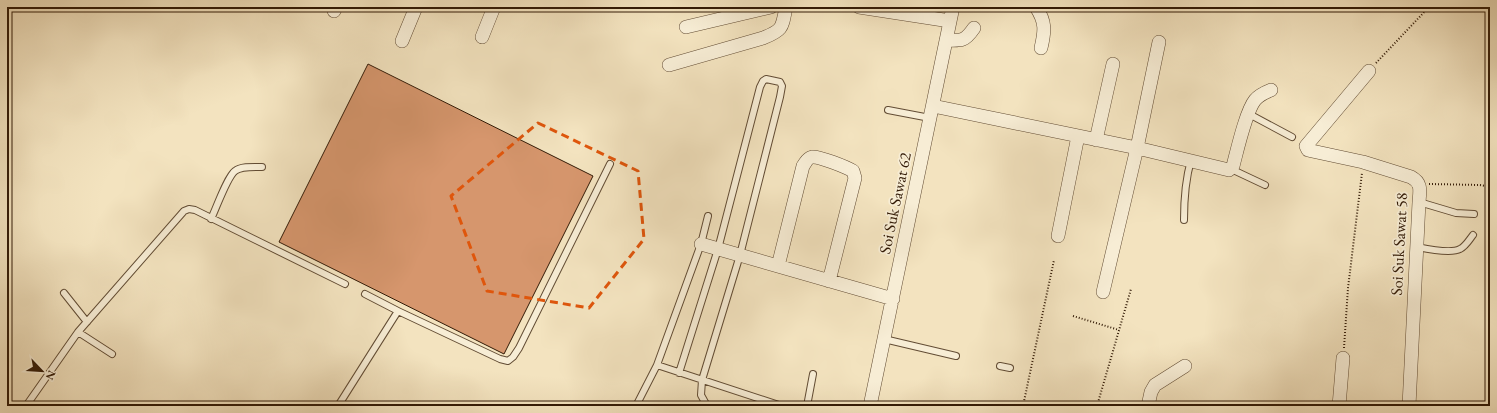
<svg xmlns="http://www.w3.org/2000/svg" width="1497" height="413" viewBox="0 0 1497 413" font-family="'EB Garamond',serif">
  <rect width="100%" height="100%" fill="#f3e3bf"/>
  <filter id="stains"><feTurbulence type="fractalNoise" baseFrequency=".005" numOctaves="4"/><feColorMatrix values="0 0 0 0 .2 0 0 0 0 .09 0 0 0 0 .02 0 0 0 .5 -.17"/></filter>
  <radialGradient id="worn" r=".72"><stop offset=".6" stop-color="#630" stop-opacity="0"/><stop offset="1" stop-color="#630" stop-opacity=".3"/></radialGradient>
  <path fill="#d6966d" stroke="#321a06" d="M368,64l225,112 -89,178 -225,-112z"/>
  <g fill="none" stroke-linecap="round" stroke-linejoin="round">
    <g stroke="#624c34" stroke-width="8">
      <path id="lane" d="M888,110l42,8
        M1249,114l43,23
        M1231,169l34,16
        M1419,202l37,11 18,1
        M211,219c5,-10 16,-42 24,-48 6,-5 19,-4 27,-4
        M1184,220c0,-21 1,-39 7,-60
        M1417,247c10,2 34,7 43,2 6,-3 9,-9 13,-14
        M64,293l23,29
        M365,294l33,17
        M78,332l34,22
        M884,339l72,17
        M657,365l125,41
        M1000,366l10,2
        M679,373l39,-124 42,-162 3,-6 3,-2 14,3 2,4 -2,11 -40,158 -38,125 -1,15 6,11
        M26,406l52,-74 106,-121 5,-2 6,1 150,74
        M338,406l60,-95 102,48 8,2 5,-4 6,-9 91,-184
        M636,406l21,-41 44,-121 7,-28
        M807,406l6,-32"/>
    </g>
    <g stroke="#624c34" stroke-width="14">
      <path id="street" d="M859,7l91,14
        M1036,7c10,15 9,24 5,41
        M334,11l2,-4
        M686,27l85,-20
        M482,37l12,-30
        M946,40c16,1 19,1 28,-12
        M402,41l14,-34
        M669,65l94,-27c20,-8 19,-10 23,-31
        M1369,71l-63,75 2,4 4,1 51,11 48,15c11,6 9,13 8,25l-10,204
        M933,106l204,42 92,22 4,-4c4,-15 13,-55 22,-66 4,-5 11,-8 16,-10
        M1096,140l17,-76
        M1058,236l20,-100
        M701,244l192,55
        M778,266l25,-100c3,-4 4,-8 9,-9 7,-1 34,10 41,14l2,7 -26,103
        M1103,292l34,-144 22,-106
        M870,406l83,-399
        M1148,406l3,-14 4,-7 30,-19
        M1339,406l4,-48"/>
    </g>
    <path stroke="#321a06" stroke-width="2" stroke-dasharray="1 2" stroke-linecap="butt" d="M1376,63l53,-56
      M1429,184l51,1 10,2
      M1073,316l46,14
      M1344,348l4,-60 14,-115
      M1023,406l31,-146
      M1097,406l34,-117"/>
    <use href="#lane" stroke="#f7edd5" stroke-width="6"/>
    <use href="#street" stroke="#f7edd5" stroke-width="13"/>
  </g>
  <path fill="none" stroke="#df560c" stroke-width="3" stroke-dasharray="8 5" stroke-linejoin="round" d="M538,123l100,48 6,68 -55,69 -102,-17 -36,-95z"/>
  <g text-anchor="middle" dominant-baseline="central" stroke-width="3.5" stroke-linejoin="round" paint-order="stroke">
    <g font-size="16" fill="#321a06" stroke="#f7edd5">
      <text transform="translate(895 203) rotate(-78)">Soi Suk Sawat 62</text>
      <text transform="translate(1399 244) rotate(-87)">Soi Suk Sawat 58</text>
    </g>
  </g>
  <rect width="1497" height="413" fill="none" stroke="#f3e3bf" stroke-width="24"/>
  <rect x="8" y="8" width="1481" height="397" fill="none" stroke="#321a06" stroke-width="2"/>
  <rect x="12" y="12" width="1473" height="389" fill="none" stroke="#321a06"/>
  <g transform="translate(42 371) rotate(115)" stroke="#f7edd5" stroke-width="3" paint-order="stroke">
  <path d="M0-3L7 15L0 10L-7 15Z" fill="#321a06"/>
  <text y="-6" font-size="11" font-weight="bold" text-anchor="middle" fill="#321a06">N</text>
  </g>
  <rect width="100%" height="100%" filter="url(#stains)"/>
  <rect width="100%" height="100%" fill="url(#worn)"/>
</svg>
